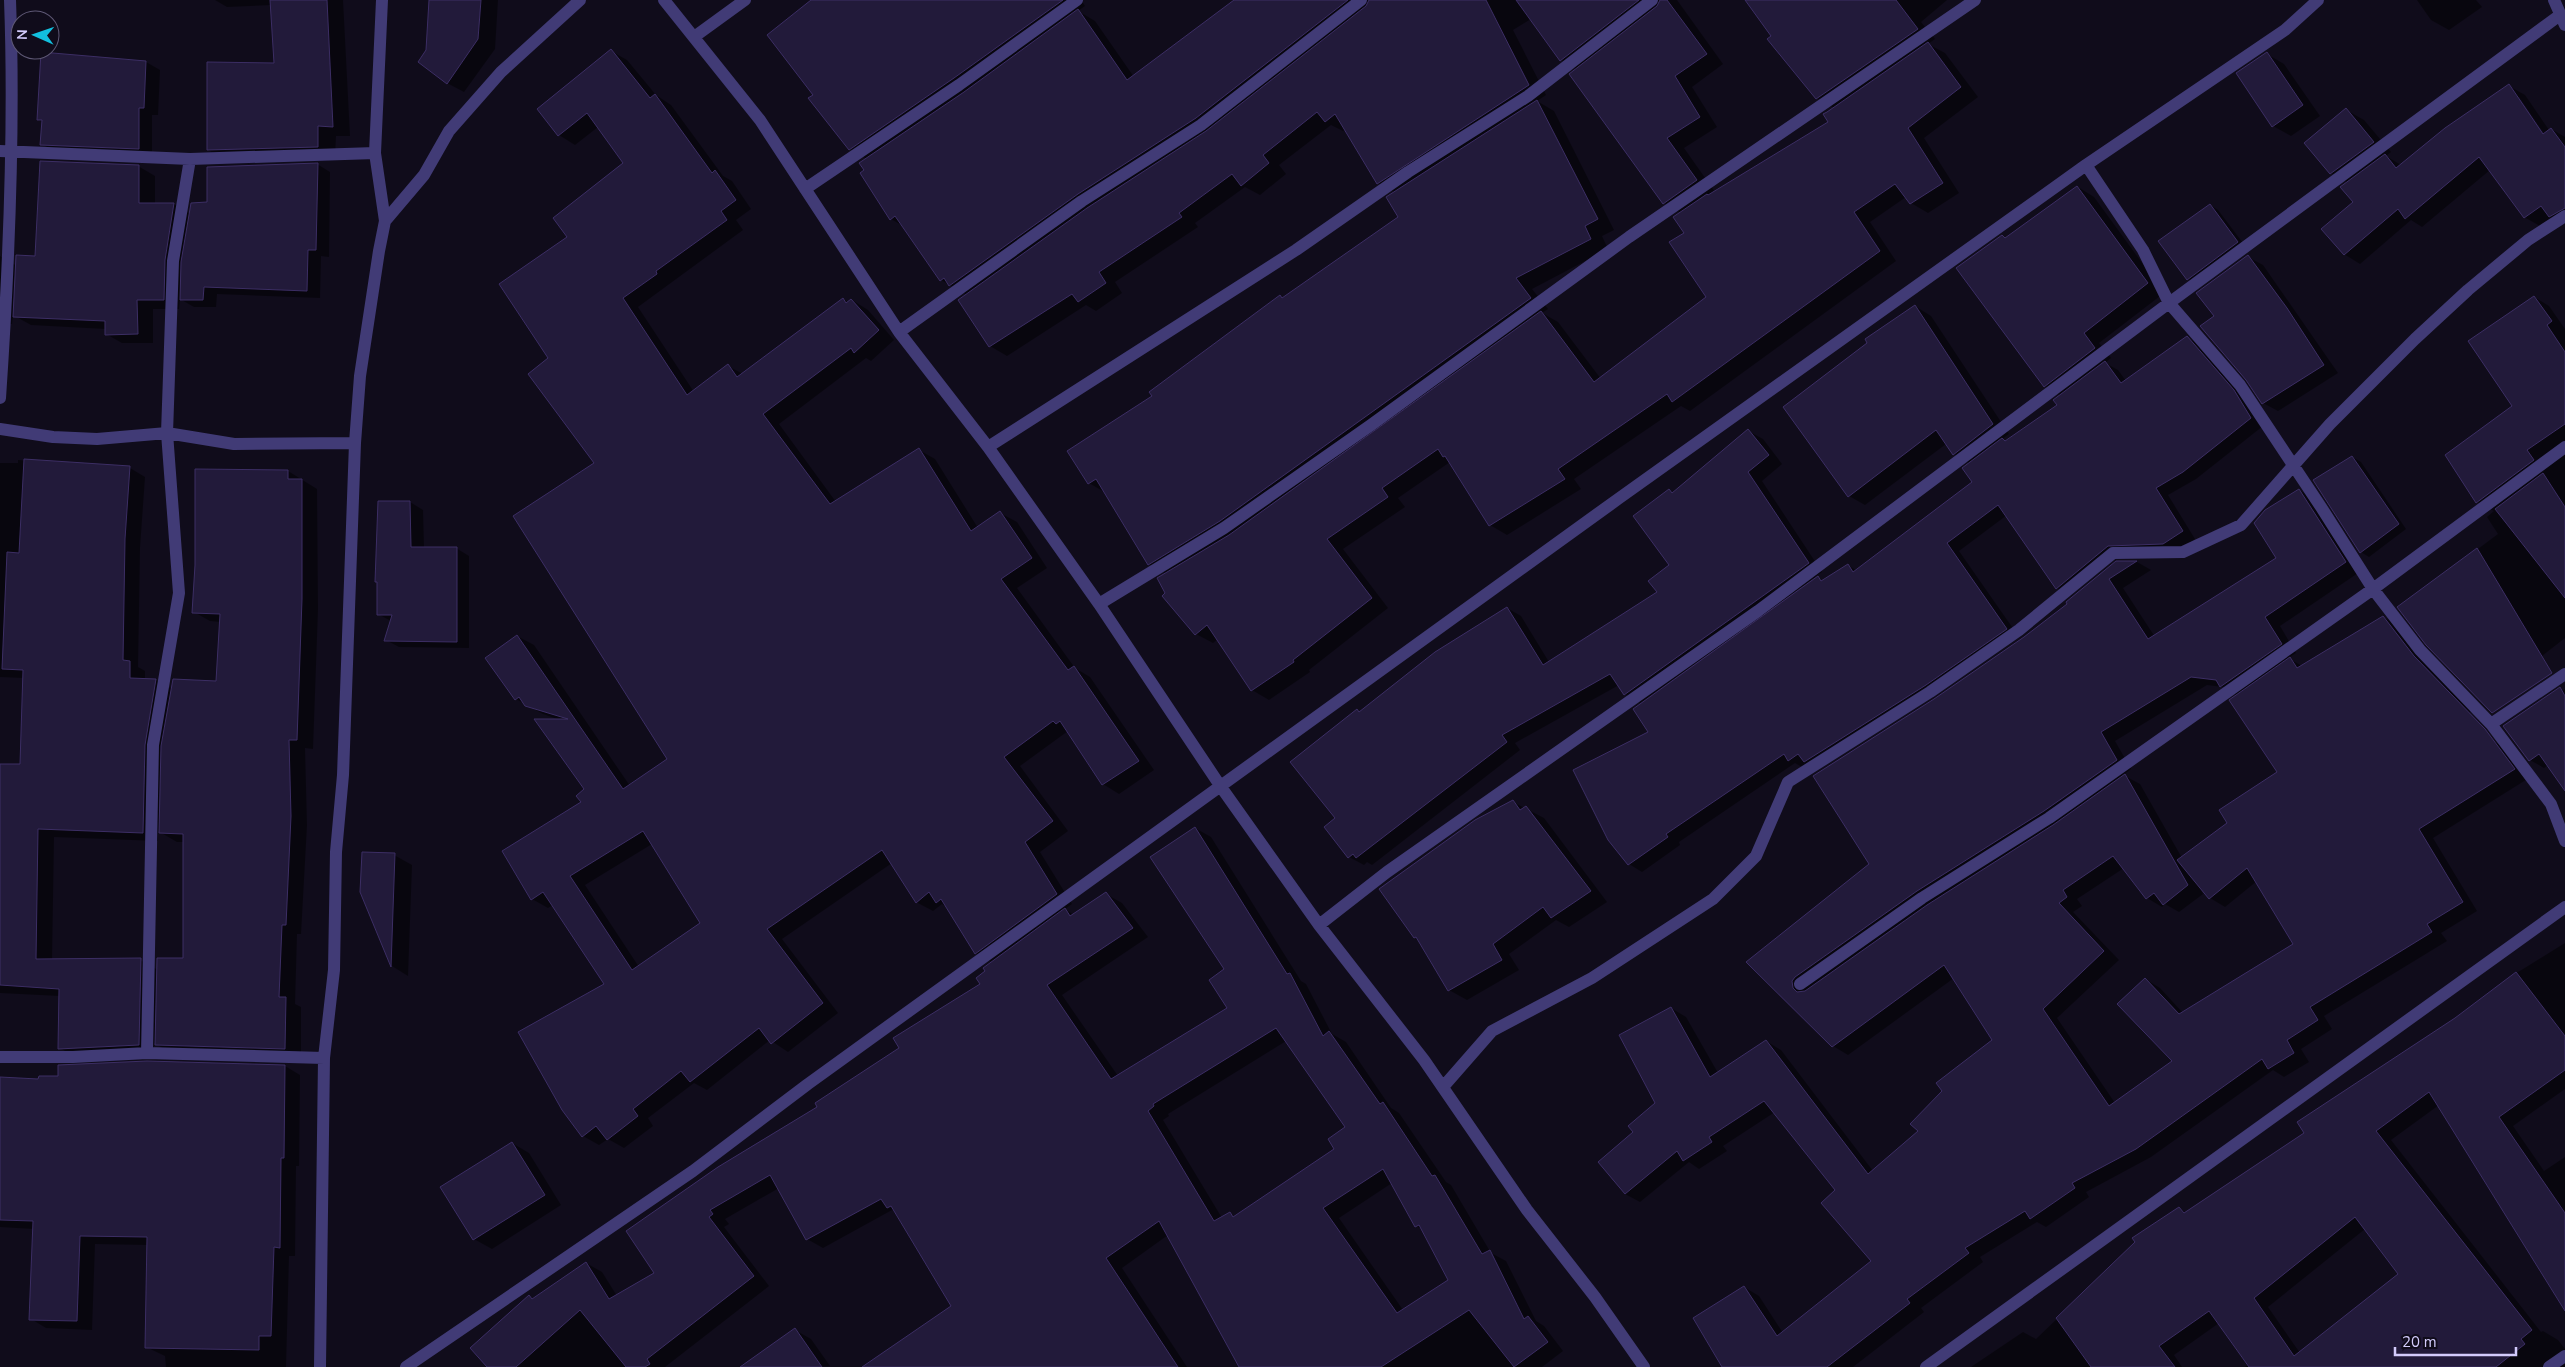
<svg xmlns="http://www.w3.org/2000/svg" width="2565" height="1367" viewBox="0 0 2565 1367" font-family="'Nunito Sans',sans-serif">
  <rect width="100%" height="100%" fill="#100c1b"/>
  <path fill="#0007" fill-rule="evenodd" d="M215,0h128l7,136h-14l-1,20 -109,4 -18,-10 67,-86 -3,-59 -45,2z
    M430,0h68l-3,49 -31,43 -17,-9 -20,-32z
    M813,0h268l4,6 -7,5 17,10 39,56 103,-77h440l46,64 -31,23 25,40 -33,21 31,44 115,-70 4,-14 -17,-10 -70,-98h200l-26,22 14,17 -7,5 17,9 33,44 -54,41 35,55 -31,20 -17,-10 -5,-6 -36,25 26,39 -206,150 -9,-5 -107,73 7,10 -74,46 -17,-10 -40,-63 -52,36 7,9 -62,42 45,59 -79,62 1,2 -41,28 -17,-10 -34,-51 -5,4 -17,-9 -29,-41v-19l-18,-10 -43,-71 -17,-10 64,-87 127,-99 3,2 116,-82 -3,-24 -18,-10 -32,-54 -3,2 -12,-6 -52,40 7,9 -26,21 -15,-8 -50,36 3,4 -83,55 7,11 -26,18 -10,-6 -79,51 -17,-10 -23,-51 -26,-15 -38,-54 -12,-7 -25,-49 1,-11 -18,-10 -35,-54zM1531,19l30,41 16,10 87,133 17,10 27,84 -107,82 -43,-57 -16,-9 6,-4 -16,-20 76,-40 -6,-13 12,-6 -60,-119 -17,-10 9,-6 -33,-65z
    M2417,0h59l6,7 -33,23 -18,-10z
    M611,51l16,9 29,35 15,10 52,71 9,5 19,28 -15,11 7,10 -105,77 56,85 34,-26 15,8 100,-75 6,4 3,-3 16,10 26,30 -23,21 -5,-3 -87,66 57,78 83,-52 16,9 43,69 22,-15 17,9 30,46 -30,20 58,80 15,9 64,93 -35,24 -16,-10 -35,-53 -48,35 48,65 -28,21 32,52 -7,5 9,6 32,-21 16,9 26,34 -86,58 56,81 111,-67 -3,-39 -31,-142 16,9 90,144 5,3 26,50 14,8 45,66 8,5 47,69 5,3 40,68 15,8 30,60 8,5 19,25 -21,16h-301l-73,-132 -46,33 65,99h-310l75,-60 -56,-95 -4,-2 -69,38 -16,-9 -28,-51 -54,31 4,5 -5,3 45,59 -104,81h-176l40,-70 5,2 52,-36 16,9 15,24 38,-23 -27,-41 191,-124 81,-60 82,-64 10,-22 -17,-9 -27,-45 -6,-4 -9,7 -17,-9 -24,-39 -110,76 56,74 -50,39 -18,-12 -63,50 -13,-7 -46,35 5,8 -29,22 -16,-9 -9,6 -16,-9 -20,-27 43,-124 -53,-80 -5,3 -16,-9 51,-96 3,-13 -26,-70 -17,-6 -27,-15 1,-63 17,9 96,141 39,-26 -73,-296 -46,-105 19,-122 55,-74 -26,-36 -23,18 -16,-10 -20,-25zM652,844l50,80 -63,43 -54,-82zM1286,1041l61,86 -11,22 -101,68 -5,-3 -8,4 -59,-98 6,-4 -1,-2zM1392,1183l24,43 6,3 27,51 -46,30 -64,-92z
    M42,53l104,9 14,8 -2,45h-6v41l-97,-4 -13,-8 1,-22 -5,-2z
    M2267,54l17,10 36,52 -29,20 -18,-10z
    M2509,86l16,9 24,35 2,-1 14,8v87l-12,-7 -13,9 -16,-9 -34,-47 -68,57 -11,-7 -51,44 -16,-10 11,-52 -7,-19 -17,-10 15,-63 18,10 27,32 -5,4 15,9zM2516,97h3l28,41 -2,2z
    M317,164l13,8 -1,85 -8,-1 -1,42 -103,-4 -1,13h-22l-14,-8 -1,10h-26v34h-31l-16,-9v-5l-75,-4 -18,-10 -1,9h-12v-68l17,10 19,-9 102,-91 17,10v28h19l16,10 18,-10z
    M2078,187l16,10 70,96 -65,50 12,15 -6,5 13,7 8,11 61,-44 13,8 47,54 16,27 -67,53 -28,16 27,44 -18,12 -55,2 -52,43 -13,-8 -50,-73 -48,36 60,86 -217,130 -7,-4 -116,79 1,3 -38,27 -13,-8 21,-132 168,-154 6,3 24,-16 9,6 116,-88 -3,-19 -16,-10 -8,-10 -81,61 -16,-9 66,-190 16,10 78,118 -7,5 4,3 52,-37 3,-9 -17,-10 -42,-150 5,3z
    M2210,205l8,5 28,37 -50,37 -8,-5z
    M2248,257l15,8 75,108 -60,38 -15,-8 -16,-24 -31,-63z
    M2534,297l15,9 16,23v309l-78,61 -88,-91 99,-74 -11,-17 7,-6 -17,-9 37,-96z
    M1748,431l15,8 19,25 -20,17 60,91 -182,131 -15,-9 -6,-9 -104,58 5,7 -148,115 -5,-3 -3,3 -15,-8 -13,-39 21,-108 4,2 146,-104 14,8 28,46 109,-69 13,-28 -2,-74 4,2z
    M2352,457l9,5 45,67 -37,28 -8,-5z
    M18,460l112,8 15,9 -5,71 -2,119 7,4v8l11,1 16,9 45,-7 4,-60 -11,-1 -16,-9 94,-141 29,18 1,120 -5,140 -8,-1 2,77 -6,109h-4l-2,70 6,3v50l-128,-3 -19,-11v11l-79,3 -15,-9v-52l-60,-3v-215l22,-12 2,-88 -24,-1v-214h18zM158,831l19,11h7v117l-26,11 -18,-10h-88l2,-123 104,4z
    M2299,490l15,9 47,72 -81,55 16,27 -8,5 14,8 81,-49 16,9 73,84 -3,3 23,27 15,9 22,29 -96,60 44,73 -36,22 6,8 -123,75 8,13 -31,20 8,13 -25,15 -11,-7 -122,87 -65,35 3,5 -43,30 -9,-5 -57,35 3,5 -62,46 3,4 -71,55h-113l4,-80 15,9 24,37 89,-71 -35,-71 -62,-79 -52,34 4,5 -28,18 -10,-7 -49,40 -15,-8 10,-62 22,-28 14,-96 15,9 32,56 48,-32 15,9 92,121 47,-40 74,-91 -40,-62 -106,77 -15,-9 -85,-84 123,-98 64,-164 134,-95 47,-43h21l14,8 -28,18 32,49 123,-78zM2207,685l16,2 15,9 40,76 -49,51 -47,35 -42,-74 -17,-9 8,-6 -16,-28zM2124,868l23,30 15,9 3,-3 14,8 24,-18 -4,-9 11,13 15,9 32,-26 37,63 -111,69 -23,-25 -15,-9 29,82 -59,42 -58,-85 62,-58 -46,-48 9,-6 -5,-7z
    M410,502l13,8 1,38h32l13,8v92l-70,-1 -13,-7 5,-19 -13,-7 1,-111z
    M2565,689v100l-17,-24 -4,3 -14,-8 -23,-31z
    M1513,802l31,16 63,84 -38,25 -13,-7 -47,34 10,16 -52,30 -18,-10 -29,-49 -5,-4z
    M394,855l18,10 -4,111 -16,-10 -31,-74z
    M2565,943v146l-52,37 31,45 21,-14v139l-126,-191 -48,35 150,192 2,-1 15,9 7,9v18h-67l-9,-11 -13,11h-231l4,-3 -30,-41 -45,32 8,12h-211l52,-35 13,7 101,-97 42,-34 8,5 118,-80 210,-159zM2365,1229l34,45 -99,79 -32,-46z
    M285,1066l15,9 -1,91h-3l-1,90h-6l-3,111h-120l-1,-11 -19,-9 2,-102 -53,-1 -3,86 -46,-2 -15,-9 3,-90 -34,-2v-148l40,2z
    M512,1143l17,10 32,52 -69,44 -18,-10z
    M795,1330l16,9 19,27 -88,1z"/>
  <path fill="#221a3a" stroke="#3c2e64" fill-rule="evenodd" d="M270,0h57l6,127 -15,-1v21l-111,3v-88l67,1z
    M429,0h52l-3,39 -31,45 -29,-22 8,-12z
    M811,0h252l-109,78 -105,72 -41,-52 5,-3 -46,-60z
    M1234,0h114l-152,118 -118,76 -129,92 -5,-8 -4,3 -45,-65 -5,4 -30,-47 4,-3 -5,-7 105,-71 114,-83 49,71z
    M1369,0h117l43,85 -152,99 -42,-70 -10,8 -8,-10 -54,43 6,8 -28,23 -9,-12 -53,39 3,4 -83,55 7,11 -28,19 -6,-8 -83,53 -31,-47 129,-92 119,-77 160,-125z
    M1516,0h123l-79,61z
    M1660,0h7l40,54 -32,22 25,41 -33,21 30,42 -34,24 -94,-130 88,-68z
    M1745,0h151l22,29 -102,70 -49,-60 4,-3z
    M1928,42l33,45 -53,41 35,55 -33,21 -15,-20 -41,28 26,39 -208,151 -5,-8 -109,75 7,10 -76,47 -44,-70 -2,1 -5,-8 -56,39 6,9 -61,42 45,59 -79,62 1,2 -43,29 -44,-66 -12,10 -33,-39 3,-3 -8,-15 72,-43 312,-224 53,71 112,-85 -37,-55 15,-9 -11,-16 34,-23 1,1 120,-73 -5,-8 4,-2z
    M611,49l39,49 5,-4 57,79 3,-3 21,30 -15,11 6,9 -71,51 1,3 -34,24 64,97 41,-31 9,13 106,-79 3,5 5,-4 28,31 -25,23 -3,-5 -88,66 67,90 89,-56 52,83 29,-20 32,47 -31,21 67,91 6,-4 65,95 -37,24 -42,-64 -4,3 -3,-3 -49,36 49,64 -28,21 32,52 -82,60 -34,-55 -5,4 -7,-11 -13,11 -34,-53 -115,79 56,74 -52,41 -12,-16 -69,54 -9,-11 -48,38 5,7 -31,24 -11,-14 -14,11 -20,-27 -44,-78 86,-48 -61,-92 -12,8 -29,-49 79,-49 -5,-6 8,-7 -50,-70h34l-43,-13 -6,-9 -4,3 -30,-42 32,-23 106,154 44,-30 -154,-243 81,-53 -66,-89 20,-16 -49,-74 68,-47 -14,-19 70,-55 -36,-50 -29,23 -21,-27zM643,831l57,92 -68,47 -62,-94z
    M41,52l105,9 -2,47h-5v41l-99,-4 2,-25h-5z
    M2267,52l36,53 -31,22 -36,-54z
    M2509,84l34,50 8,-6 14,19v61l-16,9 -8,-11 -17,12 -45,-61 -74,62 -7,-10 -54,46 -23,-26 32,-27 -13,-15 45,-33 11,14 49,-40z
    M1537,100l61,119 -13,7 6,13 -75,39 15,20 -311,223 -72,44 -52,-86 -8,5 -21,-33 85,-55 -3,-4 131,-97 2,3 116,-81 -12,-20z
    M2346,108l28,34 -44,32 -26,-31z
    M40,161l99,4v38h35l-9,57 -1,40h-27l1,34 -33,1v-14l-92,-4 3,-62 19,1z
    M318,163l-2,87h-8l-1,41 -103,-4 -1,13h-23l1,-38 10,-59 16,-1v-35z
    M2077,186l71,97 -64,50 11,15 -51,39 -88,-119 46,-33 3,3z
    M2210,204l28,38 -51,38 -29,-39z
    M2248,255l39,53 37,57 -62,39 -16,-24 -46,-54 14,-10 -18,-23z
    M2534,296l18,25 -5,4 18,27v72l-38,26 7,10 -58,43 -31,-48 67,-49 -44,-65z
    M1915,305l78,119 -40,31 -17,-25 -88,67 -65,-90 84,-64 -2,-4z
    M2187,336l47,54 17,28 -68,54 -27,16 27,43 -20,13 -55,2 -52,43 -58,-84 -51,38 60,86 -81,56 -122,77 -6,-8 -10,7 -4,-7 -118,80 2,3 -40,28 -20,-25 -35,-70 75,-38 -15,-23 185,-133 3,5 27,-17 5,8 119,-90 -10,-14 40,-30 3,3 52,-36 -4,-5 52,-39 16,22z
    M1748,429l21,26 -21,17 61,91 -185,132 -14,-21 -108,61 5,7 -151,116 -3,-4 -5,4 -24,-31 11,-9 -45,-56 67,-53 2,3 76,-60 72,-45 36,58 114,-73 -9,-11 21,-16 -36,-49 36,-27 3,4z
    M2352,456l47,68 -39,29 -47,-73z
    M24,459l106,7 -5,73 -2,121 7,1v17l26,1 -11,66 -2,88 -105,-4 -2,130 105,-1 -2,87 -81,4 1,-60 -59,-4v-221h20l3,-94 -21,-1 5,-117 12,1z
    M195,469l93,1v9h14v120l-5,141h-8l2,76 -5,109h-4l-3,72h7l-1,52 -130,-4 2,-87h26v-124l-24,-1 2,-87 12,-67 43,2 4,-67 -28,-1 3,-48z
    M2543,473l22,34v91l-70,-89z
    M2299,489l47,73 -81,55 17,27 -62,43 -4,-7 -25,-3 -90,55 16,28 -73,51 -127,80 -122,86 -3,4 1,7 4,4 8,-1 122,-86 126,-80 72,-51 63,111 -25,20 -9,-12 -8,6 -33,-43 -50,34 4,7 -8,6 45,48 -61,58 66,97 63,-45 -55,-57 28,-26 34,36 114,-70 -46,-76 -38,31 -32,-39 50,-37 -8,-13 58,-38 -48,-72 61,-43 7,11 86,-52 31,40 71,73 30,40 -96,60 44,73 -36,22 5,8 -122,75 8,13 -31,20 7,13 -26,16 -6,-10 -126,90 -64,34 3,5 -45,31 -5,-8 -60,37 4,5 -62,46 3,4 -83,64h-105l-29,-49 51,-32 33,50 94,-75 -50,-58 14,-13 -71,-89 -55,36 3,5 -29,19 -6,-10 -52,43 -27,-32 35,-30 -5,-6 27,-23 -36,-68 52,-28 39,70 56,-37 102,134 50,-43 -8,-7 32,-33 -6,-8 56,-43 -48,-75 -112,82 -86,-85 123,-98 -56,-88 121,-77 90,-62 43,-33 -1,-2 50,-41h21l-28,18 39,60 128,-81 -22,-35 11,-13z
    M378,501h32l1,46h46v95l-73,-1 8,-26h-15v-33h-2z
    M2477,548l75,125 -60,40 -66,-68 -29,-38z
    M2560,687l5,9v95l-26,-37 -10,7 -26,-35z
    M1513,800l7,10 6,-4 65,85 -40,27 -8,-11 -50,37 9,16 -54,31 -32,-54 -2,1 -35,-49 96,-69z
    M1195,827l92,147 3,-1 33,63 6,-5 51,73 3,-2 49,74 3,-1 47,79 8,-4 34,69 4,-3 20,26 -34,25 -45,-57 -88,57h-142l-80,-146 -53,37 72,109h-316l89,-61 -60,-100 -4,2 -6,-9 -75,41 -36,-65 -60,35 3,4 -4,3 45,59 -107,83 3,5 -5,3h-19l-46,-57 -64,57h-29l-17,-19 59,-53 3,4 54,-37 23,37 45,-26 -28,-42 92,-64 99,-60 -2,-4 84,-55 -6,-10 87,-54 -4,-6 9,-7 -2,-3 82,-60 5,8 36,-24 27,36 -86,57 64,94 116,-71 -18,-28 15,-11 -74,-112zM1276,1028l69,99 -17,12 6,10 -101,68 -3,-5 -16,9 -66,-110 6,-5 -1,-2zM1383,1169l32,58 4,-2 29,55 -51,33 -74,-105z
    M362,852l33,1 -4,114 -31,-75z
    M2516,972l49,64v34l-66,47 66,96v98l-136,-219 -53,39 156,199 -11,9 4,5 -29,23h-247l-40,-56 -50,35 16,21h-84l-35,-49 79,-76 -3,-4 47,-31 5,6 120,-80 -7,-11 158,-104zM2355,1217l43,57 -104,82 -40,-58z
    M147,1061l138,4 -1,93h-3l-1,90 -6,-1 -3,89h-12v14l-114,-2 2,-111 -67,-1 -3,85 -48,-1 4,-99 -33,-1v-143l38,2 1,-3h19v-11z
    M512,1142l33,53 -72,45 -33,-53z
    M795,1328l27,39h-82z"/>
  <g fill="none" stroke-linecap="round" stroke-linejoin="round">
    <path stroke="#413b76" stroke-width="12" d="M664,0l96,120 139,212 89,115 111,157 122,183 98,138 105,135 103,150 68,87 49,70
      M2554,0l11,25
      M694,37l51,-37
      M0,151l190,8 185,-6 10,68
      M375,153l7,-153
      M2086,165l57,85 26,53 71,82 81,122 52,82 47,61 71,74 60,80 14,37
      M805,189l154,-104 118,-85
      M899,332l183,-131 119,-76 160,-125
      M0,398c9,-132 15,-265 10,-398
      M0,429l53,8 44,2 70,-6 67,11 121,-1
      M988,447l308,-197 112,-78 120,-76 124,-96
      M1099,604l125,-76 147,-103 258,-188 346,-237
      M2491,724l74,-50
      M1319,925l68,-53 371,-261 411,-308 391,-288
      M1800,984l122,-86 127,-80 324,-229 192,-142
      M147,1053l6,-308 26,-152 -12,-160 6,-172 17,-102
      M0,1057h73l74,-4 177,5
      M1443,1087l49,-56 100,-53 121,-79 43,-43 32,-74 142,-90 89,-62 94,-77 70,-1 58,-27 89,-101 85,-85 53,-49 60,-50 37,-24
      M320,1367l4,-309 10,-88 2,-118 7,-77 12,-332 5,-67 19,-125 6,-30 39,-46 25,-44 52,-59 79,-72
      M406,1367l287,-196 115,-87 810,-585 468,-334 199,-135 33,-30
      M1926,1367l639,-460
      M2549,1367l16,-11"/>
  </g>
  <g transform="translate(35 35) rotate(272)"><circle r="24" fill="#100c1b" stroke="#5e5875"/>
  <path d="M0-4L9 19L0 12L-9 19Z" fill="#12c0df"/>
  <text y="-8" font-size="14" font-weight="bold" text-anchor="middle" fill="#d3cbfb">N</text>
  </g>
  <path d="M2395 1347v8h121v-8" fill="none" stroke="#d3cbfb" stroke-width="2.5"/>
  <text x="2402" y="1347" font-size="15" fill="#d3cbfb" stroke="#100c1b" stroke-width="4" paint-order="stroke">20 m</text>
</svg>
